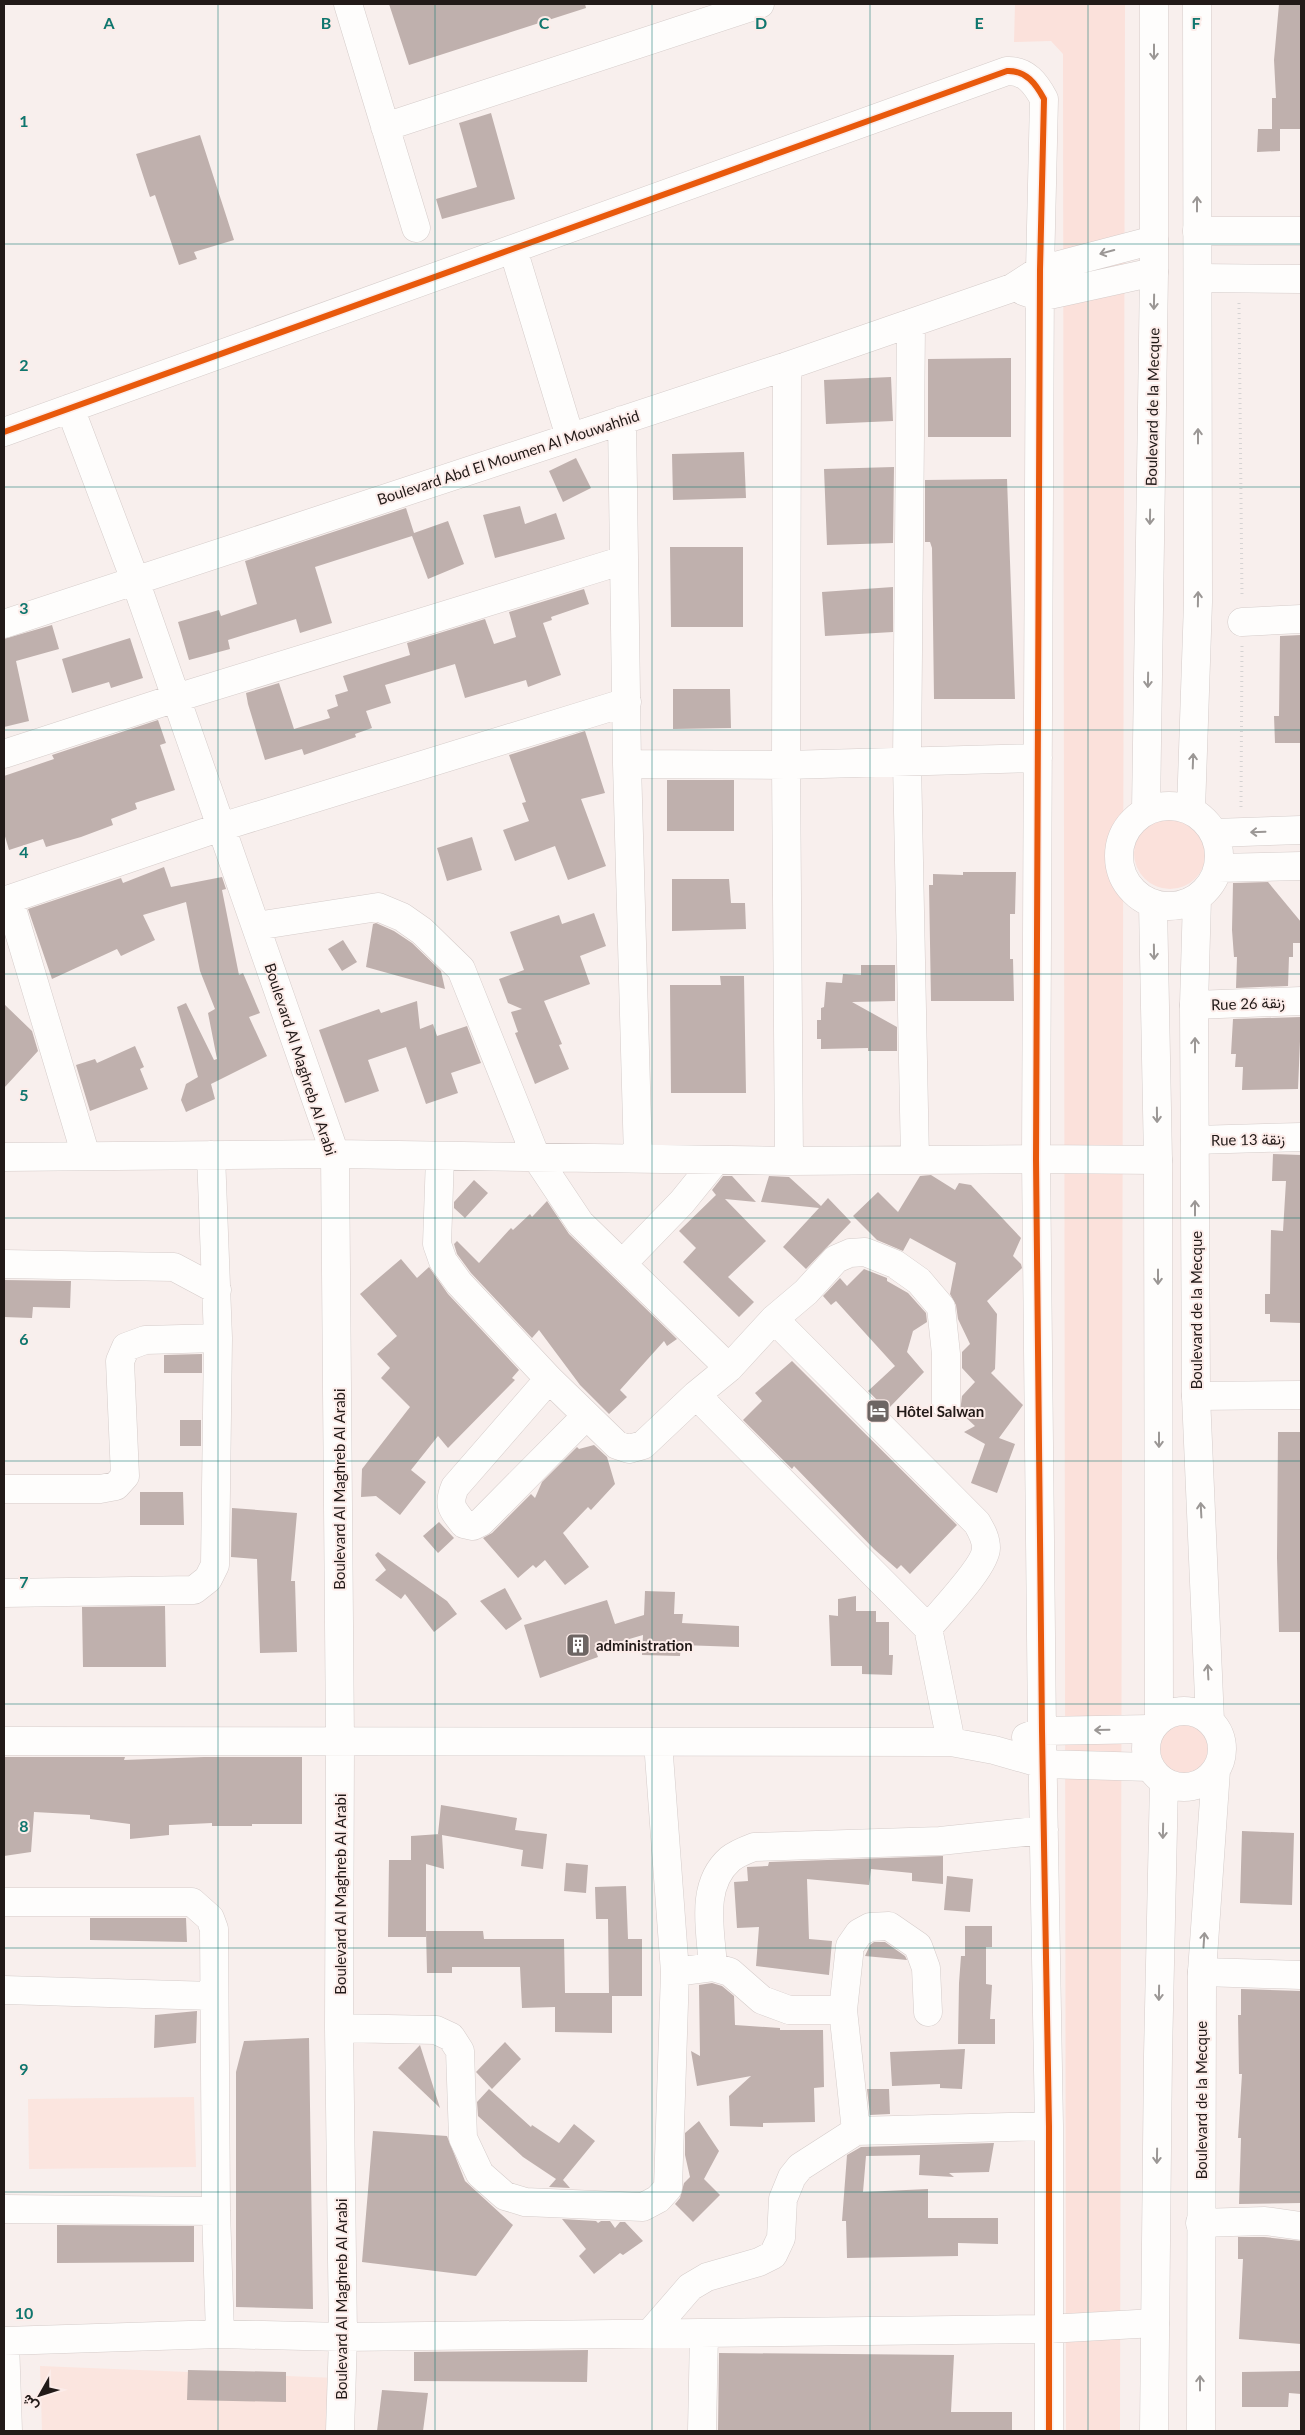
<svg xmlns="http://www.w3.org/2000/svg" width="1305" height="2435" viewBox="0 0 1305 2435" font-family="Lato,Vazirmatn,sans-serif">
  <rect width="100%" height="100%" fill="#f8efed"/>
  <path fill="#fbe5df" d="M194,2097l2,70 -167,2 -1,-70z
    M40,2366l297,12 -3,53h-292z"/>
  <path fill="#fbe1db" d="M1015,4h110l-5,2427h-54l-3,-2377 -12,-13 -37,1z
    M1134 853a36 36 0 1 1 72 0a36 36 0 1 1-72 0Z
    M1160 1749a24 24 0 1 1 48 0a24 24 0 1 1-48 0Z"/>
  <path fill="#bfb0ad" d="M389,4h196l1,4 -177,57z
    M1279,4h22v125h-21v22l-23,1 1,-23h14v-31h4l-2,-38z
    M491,113l24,86 -73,20 -6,-20 41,-12 -18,-64z
    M200,135l34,105 -40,12 3,7 -18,6 -24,-70 -5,2 -14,-43z
    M1011,358v79h-83v-78z
    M891,377l2,44 -67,3 -2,-44z
    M744,452l2,46 -73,2 -1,-46z
    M576,458l15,30 -28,14 -14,-31z
    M894,467l-1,76 -66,2 -3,-76z
    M1007,479l8,220h-81l-2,-151 -2,-6h-5v-62z
    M520,506l5,18 31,-11 9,26 -70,19 -12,-43z
    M406,508l8,25 34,-12 16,43 -36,15 -16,-43 -97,31 17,56 -32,10 -4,-14 -68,21 2,9 -41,11 -11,-38 41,-12 2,6 36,-12 -12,-43z
    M670,547h73v80h-72z
    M893,587v45l-68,4 -3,-44z
    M584,589l5,15 -38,13 1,3 -9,3 18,52 -33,12 -2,-7 -61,18 -10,-34 -70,21 6,18 -25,8 6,17 -17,6 1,3 -52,18 -2,-6 -37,11 -17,-56 -2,-11 33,-10 15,46 36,-11 -3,-8 11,-4 -3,-11 13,-4 -5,-15 67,-21 -3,-12 78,-24 9,25 22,-7 -7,-25z
    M52,625l7,24 -43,12 13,60 -25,6v-88z
    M1301,635v108h-26l-1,-27h5l1,-80z
    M130,638l13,40 -32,10 -2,-6 -37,11 -10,-34z
    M673,689h57l1,39 -58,1z
    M158,720l8,23 -6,2 15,45 -40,13 2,6 -26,10 2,6 -32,12 -35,10 -3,-8 -34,11 -5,-17v-57l50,-17 -2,-4z
    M585,731l20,62 -24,6 25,67 -38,14 -13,-34 -40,15 -12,-31 26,-9 -7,-18 4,-1 -17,-47z
    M667,780h67v51h-67z
    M472,837l10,33 -35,11 -10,-33z
    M164,867l7,20 51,-10 4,12 -4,1 17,85 4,-2 17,40 -11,4 18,39 -56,28 4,15 -29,13 -5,-12 5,-16 12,-7 -21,-70 9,-4 28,57 3,-1 -9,-46 7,-4 -15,-38 -14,-69 -43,13 12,25 -34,16 -4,-7 -65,30 -24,-70 93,-31 2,5z
    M963,872h53l-1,42h-5v45h3l1,42h-83l-2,-116h4v-11l30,1z
    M672,879h57l2,24h14l1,26 -74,2z
    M1268,882l33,40v21h-8v14h-4l-1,29 -52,2 1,-31h-3l-2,-27 1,-47z
    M594,913l12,33 -26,10 10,28 -46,17 18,43 -3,1 10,24 -34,15 -20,-51 3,-1 -7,-20 11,-3 -14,-6 -9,-24 25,-9 -14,-38 49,-17 3,9z
    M376,923l18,8 18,12 29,28 4,18 -79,-22 7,-43z
    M343,940l14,22 -15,9 -14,-22z
    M861,965h34v36l-43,1 45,25v24h-29v-3l-47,1v-10h-4v-19h4v-12l3,-1 2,-25 16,1 1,-9 18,1z
    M720,976h24l2,117h-75l-1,-108h51z
    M417,1001l3,28 13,-5 4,12 30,-10 14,37 -30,10 7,20 -32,11 -20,-57 -38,13 11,31 -34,12 -26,-73 60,-21 2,4z
    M4,1004l28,27 6,20 -34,37z
    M1301,1017l-3,72 -56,1 1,-23h-8l1,-13h-5l2,-35z
    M135,1046l9,21 -4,2 8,20 -58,22 -14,-46 19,-6 2,4z
    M1273,1154l28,1v168l-31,-1v-8h-5v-20h5l1,-64 12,1 3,-50h-14z
    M931,1175l24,15 4,-7 12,2 50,53 -8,18 8,8 1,4 -35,33 10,13 -2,55 -4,4 32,32 -24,33 16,6 -18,49 -26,-10 14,-39 -21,-12 11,-6 -15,-14 2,-16 13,-14 -13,-14v-16l8,-8 -12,-25 -2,-14 -6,-11 6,-31 -46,-25 -7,13 -26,-11 -24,-24 25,-24 20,20 22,-36z
    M723,1176h9l24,26 -31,-3 41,42 -38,36 26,25 -15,15 -56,-55 13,-14 -17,-17 37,-36 -4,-5z
    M769,1176l20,1 32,29 7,-8 23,24 -45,47 -23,-22 36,-39 -58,-6z
    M474,1180l14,13 -23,25 -11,-10v-6z
    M547,1201l22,33 108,105 -10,7 -3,-5 -44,49 7,7 -18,17 -29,-29 -41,-55 -7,8 -61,-65 -14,-19 -3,-10 3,-3 22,22 32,-35 2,2 17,-16 2,3z
    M401,1259l16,19 12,-11 19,27 71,76 -7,8 3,2 -67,68 -10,-12 -27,34 15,12 -26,33 -24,-19 -15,1 1,-28 48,-62 -29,-29 9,-10 -13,-14 20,-18 -37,-42z
    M864,1269l23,9v3l21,12 18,20 1,9 -14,9 -6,21 17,20 -37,38 -19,-19 27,-25 -59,-65 -5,4 -8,-9 17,-18 7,8z
    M4,1280l67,1 -1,27 -37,-1 -1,11 -28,-1z
    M202,1354v19h-38v-18z
    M792,1361l165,164 -47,49 -9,-9 -4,4 -23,-20 -80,-83 -2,3 -49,-49 19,-19 -7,-8z
    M180,1420h21v26h-21z
    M1278,1432h23v200h-22l-2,-74z
    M594,1445l13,12 8,27 -24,26 -3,-3 -25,26 26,34 -24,18 -20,-25 -9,8 -3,-3 -15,13 -35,-40 9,-5 39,-39 4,4 7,-16 35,-35 2,2z
    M140,1492h43l1,33h-44z
    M232,1508l65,5 -6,68h4l2,71 -37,1 -3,-94 -26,-2z
    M439,1522l15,16 -16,15 -15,-17z
    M378,1552l69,49 10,13 -23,18 -29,-38 -4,5 -26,-19 11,-10 -11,-15z
    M505,1588l17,31 -16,11 -26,-29z
    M645,1591l30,1 -1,22h9l-1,9 57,3v21l-58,-2 -1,11 -38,-1 1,-20 -48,14 3,8 -58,21 -16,-53 83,-25 8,24 29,-9z
    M856,1596v15h20v11h13v33h4l-1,20 -30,-1v-8h-31l-2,-51 9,1v-17z
    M165,1606l1,61h-83l-1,-60z
    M4,1757h121l-1,3 80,-3h98v67h-50v2h-40v-3l-43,2v10l-39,4v-15l-40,-5v-4l-56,-3 -3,40 -27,4z
    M441,1805l76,13 -2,12 32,4 -4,35 -22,-3 2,-16 -81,-15 2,34 -18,-5v73h-38l1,-77h22v-24l29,-2h-2z
    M1242,1831l52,2 -2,72 -52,-2z
    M943,1856v28l-31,-3v-8l-41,-4 -2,16 -62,-6 2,60 23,2 -3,34 -73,-9 3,-39 -22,1 -3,-46 14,-1 -1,-14 21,-1 1,-4z
    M566,1863l22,2 -2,28 -22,-2z
    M947,1876l26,3 -3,33 -26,-2z
    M626,1886l2,53h14v57h-30v37l-57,-1v-25l-33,1 -2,-41h-68v6h-25l-1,-42h57l1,8h80l1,54h44l-1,-74h-12l-1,-32z
    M90,1918h96l1,24 -97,-2z
    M965,1926h27v21h-6v37l6,1 -2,34h5v25h-37l1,-61 2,-27h4z
    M874,1942h11l20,14 2,4 -42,-4 5,-11z
    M712,1983l10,3 12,10 1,29 45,3v2h43l1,57 -10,1 1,34 -52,1v4l-33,-1 -1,-30 22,-20 -54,10 -6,-35 9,5 -1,-71z
    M1241,1989l60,2v212l-62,1 2,-66h-3l4,-64h-3l-1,-59h3z
    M197,2011l-1,32 -42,5 1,-33z
    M309,2038l4,271 -77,-2v-235l8,-31z
    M505,2042l16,17 -29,30 -16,-17z
    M420,2045l20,63 -42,-40z
    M965,2049l-3,40 -22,-1v-4l-48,2 -2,-34z
    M489,2089l42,38 1,-2 27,18 15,-19 21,17 -32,39 7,8 -21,-1 7,-8 -33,-22 -45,-41 -1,-14z
    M867,2089h22l1,25 -20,1z
    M699,2121l20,30 -15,28 16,16 -27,27 -18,-18 5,-6 4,-15 6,-6 -5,-22v-22z
    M373,2131l74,5 18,45 48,44 -37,51 -114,-14z
    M994,2143l-5,29 -40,1 5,4 -35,-2 1,-20 -54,1 -3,36 65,-3v29h70v26l-40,-1v13l-111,2 -1,-37h-4l5,-66 14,-8z
    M562,2219l34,2 2,2 3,-2h9l5,7 5,-6h5l18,19 -20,14 -3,-2 -26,21 -15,-18 7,-7z
    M57,2225l137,1v36l-137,1z
    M1238,2237h26l37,4v103l-62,-5 4,-80h-5z
    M588,2350l-1,32 -173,-1v-29z
    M719,2353l235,2 -3,57h61v19h-294z
    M188,2370l98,2v30l-99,-2z
    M1301,2371v23l-12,-1 -1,14h-46v-35z
    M382,2390l46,3 -5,38h-46z"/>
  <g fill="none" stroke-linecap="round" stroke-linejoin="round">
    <g stroke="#d5ccca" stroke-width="29">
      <path id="minor" d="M348,4l68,224
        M385,127l375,-123
        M1197,231h104
        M513,249l57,188
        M1198,278l103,1
        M1023,291l17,6 114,-25
        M911,323l-4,439 8,398
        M787,366l-1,399 3,396
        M70,408l65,172 200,574 5,587 -1,287 4,309 -3,94
        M622,420l5,344 11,394
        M4,432l1003,-361c19,-1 29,13 37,28l-4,171 -4,889 6,572 7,395v305
        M1242,622l59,-3
        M4,624l783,-258 225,-78 28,-18 114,-30
        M4,754l172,-56 448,-138
        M627,764l159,1 252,-7
        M9,899l77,257
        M4,901l217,-74 406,-125
        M256,926l122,-19 24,10 20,14 39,38 75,188 44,66 149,145
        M1194,1005l107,-4
        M1195,1140l106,-3
        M4,1157l331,-3 454,7 247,-2 122,1
        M440,1157l-3,87 6,17 16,22 90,96 68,66 12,4 14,-4 53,-50 33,-27 45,-49 32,-27 30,-33 14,-6 15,-1 30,12 24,17 22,26 5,47v51
        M623,1263l59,-61 34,-42
        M4,1264l170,3 43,23
        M774,1319l203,204c4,7 9,15 9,25 0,18 -45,64 -58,80
        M549,1379l-94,108c-8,19 -2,23 9,37l9,2 8,-4 105,-106
        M696,1395l232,233 23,114
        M1196,1396l105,-1
        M4,1489h96l16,-3 9,-10 -5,-115 6,-14 19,-7 73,-2
        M4,1593l190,-3 14,-11 7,-14 3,-227 -7,-183
        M1026,1737l16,-6 109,-2
        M4,1741l947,1 43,8 49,14 107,3
        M658,1742l17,230
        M4,1902h188l18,16 4,11 2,282 4,123
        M713,1967c-2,-35 -14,-81 17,-108 6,-5 16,-9 24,-12l186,-6 104,-11
        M1202,1972l99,3
        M4,1990l210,6
        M843,2010l7,-64 9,-13 11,-6 19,-1 29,20 8,22 2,44
        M339,2028l97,2 15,7 9,14 3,87 17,36 25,22 20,6 118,5 15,-8 10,-11 7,-216 38,-5 17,5 32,28 27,10h54l13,121
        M4,2209l212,2
        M1200,2223l65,-2 36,5
        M651,2332l39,-45 17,-10 52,-15 14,-7 8,-17 2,-39 9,-22 8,-10 56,-36 193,-5
        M4,2341l216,-7 123,3 705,-8 107,-6
        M5,2341l3,90
        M702,2431l2,-98"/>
    </g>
    <g stroke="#d5ccca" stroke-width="29">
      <path id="major" d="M1119 856a50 50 0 1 1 100 0a50 50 0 1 1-100 0Z
        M1191,810l7,-208 -1,-598
        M1146,811l8,-539v-268
        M1214,833l87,-3
        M1218,868l83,-2
        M1197,898l-3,107 2,391 14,325
        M1153,904l5,256 1,559
        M1146 1749a38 38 0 1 1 76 0a38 38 0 1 1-76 0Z
        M1154,2431l4,-376 6,-273
        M1201,2431l1,-459 14,-202"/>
    </g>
    <path stroke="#d6d3d3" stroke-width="3" stroke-dasharray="1 4" stroke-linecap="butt" d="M1239,303l3,294
      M1241,807l1,-162"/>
    <use href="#minor" stroke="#fefdfc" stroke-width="28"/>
    <use href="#major" stroke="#fefdfc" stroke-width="28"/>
    <g stroke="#fcece9" stroke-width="9">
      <path id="cycleway" d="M4,432l1003,-361c19,-1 29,13 37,28l-4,171 -4,889 6,572 7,395v305"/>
    </g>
    <use href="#cycleway" stroke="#e8590c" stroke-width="6"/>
  </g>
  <defs><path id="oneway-shaft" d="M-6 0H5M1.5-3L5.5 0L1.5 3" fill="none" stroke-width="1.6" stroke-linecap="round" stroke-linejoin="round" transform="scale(1.25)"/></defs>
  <g stroke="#9b9795">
    <use href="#oneway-shaft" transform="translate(1154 52) rotate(90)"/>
    <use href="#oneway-shaft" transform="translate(1197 204) rotate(-90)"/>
    <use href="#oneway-shaft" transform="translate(1107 252) rotate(165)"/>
    <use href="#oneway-shaft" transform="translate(1154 302) rotate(91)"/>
    <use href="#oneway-shaft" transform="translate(1198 436) rotate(-90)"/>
    <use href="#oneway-shaft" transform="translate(1150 517) rotate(91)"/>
    <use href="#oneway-shaft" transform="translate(1198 599) rotate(-89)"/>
    <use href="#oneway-shaft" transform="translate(1148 680) rotate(91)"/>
    <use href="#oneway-shaft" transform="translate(1193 761) rotate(-88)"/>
    <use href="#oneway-shaft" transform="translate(1258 832) rotate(178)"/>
    <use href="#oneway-shaft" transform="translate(1154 952) rotate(89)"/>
    <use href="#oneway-shaft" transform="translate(1195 1045) rotate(-90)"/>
    <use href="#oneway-shaft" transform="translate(1157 1115) rotate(89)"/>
    <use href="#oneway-shaft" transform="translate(1195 1208) rotate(-90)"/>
    <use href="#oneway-shaft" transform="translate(1158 1277) rotate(90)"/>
    <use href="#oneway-shaft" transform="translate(1159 1440) rotate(90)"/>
    <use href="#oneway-shaft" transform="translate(1201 1510) rotate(-93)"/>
    <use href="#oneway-shaft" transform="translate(1208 1672) rotate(-93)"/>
    <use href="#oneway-shaft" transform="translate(1102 1730) rotate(179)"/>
    <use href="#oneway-shaft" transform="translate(1163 1831) rotate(91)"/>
    <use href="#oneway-shaft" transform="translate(1204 1940) rotate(-86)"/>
    <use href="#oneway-shaft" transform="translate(1159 1993) rotate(91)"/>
    <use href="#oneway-shaft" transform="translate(1157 2156) rotate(91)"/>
    <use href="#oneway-shaft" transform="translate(1200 2383) rotate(-90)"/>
  </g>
  <path fill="none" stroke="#0f766e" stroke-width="1" stroke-opacity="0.55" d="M218,4v2427M435,4v2427M652,4v2427M870,4v2427M1088,4v2427M4,244h1297M4,487h1297M4,730h1297M4,974h1297M4,1218h1297M4,1461h1297M4,1704h1297M4,1948h1297M4,2192h1297"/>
  <defs>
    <g id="hotel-square" transform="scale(1.25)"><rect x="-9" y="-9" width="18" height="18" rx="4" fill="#6d6563" stroke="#fcece9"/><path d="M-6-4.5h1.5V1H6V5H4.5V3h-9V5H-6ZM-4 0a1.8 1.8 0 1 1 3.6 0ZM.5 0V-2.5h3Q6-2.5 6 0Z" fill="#fff"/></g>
    <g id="building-square" transform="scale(1.25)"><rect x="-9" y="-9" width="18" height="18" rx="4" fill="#6d6563" stroke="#fcece9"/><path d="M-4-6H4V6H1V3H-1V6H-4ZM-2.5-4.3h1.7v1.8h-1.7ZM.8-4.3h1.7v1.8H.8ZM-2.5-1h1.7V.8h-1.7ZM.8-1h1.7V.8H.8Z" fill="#fff"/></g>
  </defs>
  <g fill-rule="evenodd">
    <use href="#hotel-square" x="878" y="1411"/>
    <use href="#building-square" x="578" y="1645"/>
  </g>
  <g text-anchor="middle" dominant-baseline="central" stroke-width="4" stroke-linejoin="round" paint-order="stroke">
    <g font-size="15" fill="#221a18" stroke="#fcece9">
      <text transform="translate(1152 407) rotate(-89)">Boulevard de la Mecque</text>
      <text transform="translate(508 457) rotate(-18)">Boulevard Abd El Moumen Al Mouwahhid</text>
      <text transform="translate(1248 1003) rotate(-2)">Rue 26 زنقة</text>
      <text transform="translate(301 1059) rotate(72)">Boulevard Al Maghreb Al Arabi</text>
      <text transform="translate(1248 1139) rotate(-1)">Rue 13 زنقة</text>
      <text transform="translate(1196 1310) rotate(-90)">Boulevard de la Mecque</text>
      <text transform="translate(339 1489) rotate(-90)">Boulevard Al Maghreb Al Arabi</text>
      <text transform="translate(340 1894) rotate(-90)">Boulevard Al Maghreb Al Arabi</text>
      <text transform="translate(1201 2100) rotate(-90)">Boulevard de la Mecque</text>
      <text transform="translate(341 2299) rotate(-90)">Boulevard Al Maghreb Al Arabi</text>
    </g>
    <g font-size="15" font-weight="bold" fill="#221a18" stroke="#fcece9" text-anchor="start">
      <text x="896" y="1411">Hôtel Salwan</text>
      <text x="596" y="1645">administration</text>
    </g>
  </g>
  <g font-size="16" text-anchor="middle" font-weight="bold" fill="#0f766e" stroke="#fcece9" stroke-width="4" stroke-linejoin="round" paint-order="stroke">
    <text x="109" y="29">A</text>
    <text x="326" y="29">B</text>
    <text x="544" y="29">C</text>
    <text x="761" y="29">D</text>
    <text x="979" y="29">E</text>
    <text x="1196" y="29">F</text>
    <text x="24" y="127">1</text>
    <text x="24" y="371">2</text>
    <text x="24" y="614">3</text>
    <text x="24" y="858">4</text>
    <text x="24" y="1101">5</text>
    <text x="24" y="1345">6</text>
    <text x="24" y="1588">7</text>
    <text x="24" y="1832">8</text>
    <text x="24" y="2075">9</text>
    <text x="24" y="2319">10</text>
  </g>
  <rect width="1305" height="2435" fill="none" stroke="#221a18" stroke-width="10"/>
  <g transform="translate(40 2395) rotate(231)" stroke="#fcece9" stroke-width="4" paint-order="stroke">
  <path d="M0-4L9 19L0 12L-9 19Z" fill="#221a18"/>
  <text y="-8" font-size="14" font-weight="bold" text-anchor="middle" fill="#221a18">ش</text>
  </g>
</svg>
